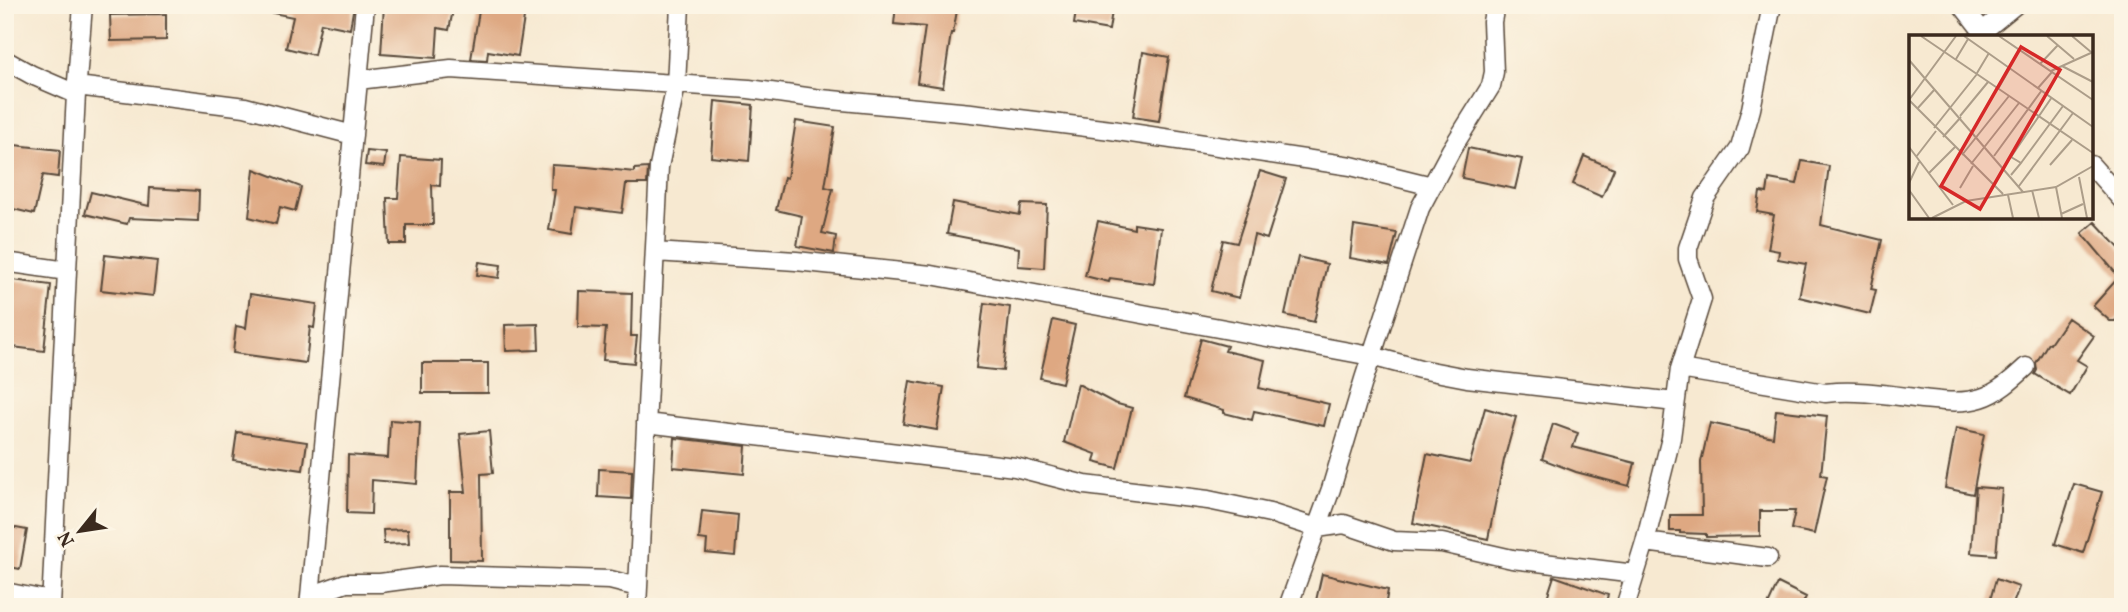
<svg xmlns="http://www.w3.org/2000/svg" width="2128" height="612" viewBox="0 0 2128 612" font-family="Vollkorn,serif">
  <rect width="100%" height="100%" fill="#fcf5e5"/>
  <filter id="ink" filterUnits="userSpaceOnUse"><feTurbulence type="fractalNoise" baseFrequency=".0143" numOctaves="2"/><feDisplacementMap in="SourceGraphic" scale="14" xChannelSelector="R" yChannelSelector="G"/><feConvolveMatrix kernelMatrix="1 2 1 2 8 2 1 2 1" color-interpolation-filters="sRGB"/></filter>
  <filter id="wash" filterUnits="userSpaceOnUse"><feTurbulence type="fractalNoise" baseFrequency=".00686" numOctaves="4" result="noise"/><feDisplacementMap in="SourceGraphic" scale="28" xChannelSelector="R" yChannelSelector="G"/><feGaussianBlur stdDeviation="1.57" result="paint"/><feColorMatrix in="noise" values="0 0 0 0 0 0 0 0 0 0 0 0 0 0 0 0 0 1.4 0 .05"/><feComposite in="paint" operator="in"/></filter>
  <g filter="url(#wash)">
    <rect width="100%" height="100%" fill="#f7e9d1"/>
    <g id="blocks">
      <path fill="#dea882" d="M263,5h91l-4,24 -29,-6 -7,32 -28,-7 7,-31 -30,-6z
        M384,5h70l-5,25 -11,-2 -2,30 -55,-4z
        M480,5h46l-8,51 -30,-5 -1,9 -16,-1z
        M896,5h62l-5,28h-2l-8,54 -26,-4 8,-56 -31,-3z
        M1077,5h36l-4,25 -35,-6z
        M166,14v26l-55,1 -1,-26z
        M1143,52l26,5 -10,64 -26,-4z
        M715,101l38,4 -4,56 -38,-4z
        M796,121l39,6 -10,60 8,2 -11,44 14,3 -2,17 -37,-7 5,-30 -26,-6 8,-33 3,1z
        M5,144l55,6 -2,27 -15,-2 -9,39 -29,-7z
        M1468,148l54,11 -7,30 -53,-11z
        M367,151l19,2 -2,14 -19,-2z
        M1584,156l30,13 -12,28 -29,-13z
        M401,157l40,3 -1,26 -8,-1 1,40h-27v19h-17l-2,-46h11z
        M1802,161l27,5 -8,59 61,15 -11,49 5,1 -6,24 -71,-17 7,-33 -28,-5 1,-8 -11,-2 6,-34 -17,-3 3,-20 7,1 2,-14 28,5z
        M552,165l35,2 47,5v-3l14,-1 -1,16h-21l-4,29 -46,-6 -4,27 -23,-4 6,-40h-4z
        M254,169l47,18 -6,24 -15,-4 -4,17 -27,-7z
        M1260,171l26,8 -19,60 -13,-4 -15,63 -28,-7 12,-51 14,3z
        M150,188l49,3 -1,30 -69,-3 -2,6 -42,-10 6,-22 58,14z
        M953,202l67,13 1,-11 26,1 -3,63 -26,-2 1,-18 -72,-14z
        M1098,221l36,8v-5l27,4 -7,56 -44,-6 -1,4 -24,-6z
        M2095,222l28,30v60l-8,9h-5l-17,-15 26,-29 -37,-44z
        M1354,226l43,7 -8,32 -39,-7z
        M105,255l52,6 -4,35 -52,-6z
        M1298,257l29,7 -13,58 -29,-7z
        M479,262l22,3 -2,13 -22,-3z
        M5,279l46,6 -7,66 -39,-5z
        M579,291l53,2 -1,43h6l-3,27 -31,-3 3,-32 -28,-1z
        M250,294l67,10 -3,24 -4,-1 -4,36 -73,-10 3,-27 10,2z
        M984,303l26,4 -7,64 -27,-3z
        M2068,318l26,18 -17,24 10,6 -17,29 -35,-21 2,-4 -1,-7 12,-20 2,1z
        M1053,320l22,5 -13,58 -22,-5z
        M538,324l1,26 -33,1 -1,-26z
        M1201,339l26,7 -2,5 40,9 -6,28 70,16 -5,22 -70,-15 -2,9 -28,-7v-3l-40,-12z
        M422,363h66v30h-66z
        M910,381l34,6 -7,43 -34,-6z
        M1078,384l36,19 18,5 -15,60 -23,-6 2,-8 -32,-12z
        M1485,408l31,9 -12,43 -16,79 -75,-16 14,-69 43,9z
        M1776,410l51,6 -6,59 6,1 -13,58 -23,-5 4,-18h-35v25l-54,1v-3l-26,-1v-2h-10v-16h32l-1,-53 9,-39 63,14z
        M390,420l30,2 -3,62 -45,-4 -1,34 -24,-1 1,-58 40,3z
        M1553,424l25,9 -5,14 62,16 -6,23 -53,-14 -34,-13z
        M1956,428l28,6 -11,60 -28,-6z
        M489,431l4,42 -12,1 1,87 -32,-1v-68h16l-6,-58z
        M237,432l70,10 -4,28 -70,-10z
        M675,438l71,8 -2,28 -71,-7z
        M599,469l33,2 -1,28 -33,-2z
        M2074,484l28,8 -19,61 -28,-9z
        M1976,487l26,2 -6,66 -25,-2z
        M702,511l36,4 -3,41 -29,-3 1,-13 -8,-1z
        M5,526l22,4 -7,39 -15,-3z
        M408,529l1,14 -25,1 -1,-14z
        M1322,574l66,16 -3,17h-63l-7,-2z
        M1554,576l54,19 -4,12h-60z
        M1996,579l23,8 -7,20h-24z
        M1778,583l28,14 -5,10h-34z"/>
    </g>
  </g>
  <g filter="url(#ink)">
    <use href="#blocks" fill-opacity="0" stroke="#574739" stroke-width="2"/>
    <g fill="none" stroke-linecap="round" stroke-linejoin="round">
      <g stroke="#574739" stroke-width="21">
        <path id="street" d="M1962,5l25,32
          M1983,31l32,-26
          M5,60l27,15 44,19
          M358,80l93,-11 298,20 72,10 150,14 140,17 240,36 81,20
          M77,86l168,21 108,28
          M2091,165l32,36
          M655,252l141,9 135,14 440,81 49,13 47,9 208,24
          M5,262l62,9
          M1680,369l145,24c32,-4 66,2 97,6 20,2 40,5 59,-1 17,-5 32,-19 45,-31
          M646,423l369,44 70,18 123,15 62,13 47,15 27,-4 50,17 48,2 70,16 123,15
          M1645,542l123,16
          M5,592l46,9
          M310,596l36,-13h34l60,-8 170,5 28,7
          M51,607l16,-336 9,-177 7,-89
          M309,607l56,-602
          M637,607l22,-440 17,-82 4,-80
          M1288,607l43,-118 33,-110 56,-171 31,-58 40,-64 3,-14 -2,-50 3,-17
          M1625,607l20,-65 26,-104 9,-69 22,-70 -14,-40v-11l17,-50 35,-50 11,-39 21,-104"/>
      </g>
      <use href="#street" stroke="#fff" stroke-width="18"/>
    </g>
  </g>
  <g transform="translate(1909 35)">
    <rect width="184" height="184" fill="#f7e9d1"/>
    <path fill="none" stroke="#ac9d89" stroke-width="2" d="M12,1l172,117M55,1l129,91M90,1l94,64M138,1l27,23M163,1l19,16M47,24l12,-20M0,25l114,132M131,29l18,-19M153,31l31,16M142,36l42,-19M68,38l12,-20M129,53l14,-16M89,54l12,-21M0,65l94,94M0,65l47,-64M8,74l18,-20M51,81l28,-34M25,93l43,-54M34,102l18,-20M0,112l44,58M53,120l47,-59M85,121l48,-66M7,122l20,-26M112,128l42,-57M62,129l48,-61M141,130l22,-25M20,138l26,-26M102,140l10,-12 -10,-6 41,-60M170,142l8,41M0,148l10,-21M110,151l54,-73M147,152l6,31M51,153l13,-22M0,155l20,28M123,155l7,28M99,160l5,23M152,179l22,-10M23,183l34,-17 90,-14 37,-21"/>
    <path fill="#d62828" fill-opacity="0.15" stroke="#d62828" stroke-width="3.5" d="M112,12l39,23 -80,139 -39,-23z"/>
    <rect width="184" height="184" fill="none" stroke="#3b2a1e" stroke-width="3.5"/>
  </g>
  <rect width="2128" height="612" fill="none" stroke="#fcf5e5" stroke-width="28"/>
  <g transform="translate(80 531) rotate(240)" stroke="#fcf5e5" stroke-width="5" paint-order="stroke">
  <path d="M0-5L12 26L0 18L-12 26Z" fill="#3b2a1e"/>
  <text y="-10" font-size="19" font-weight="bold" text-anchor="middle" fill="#3b2a1e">N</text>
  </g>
</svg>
